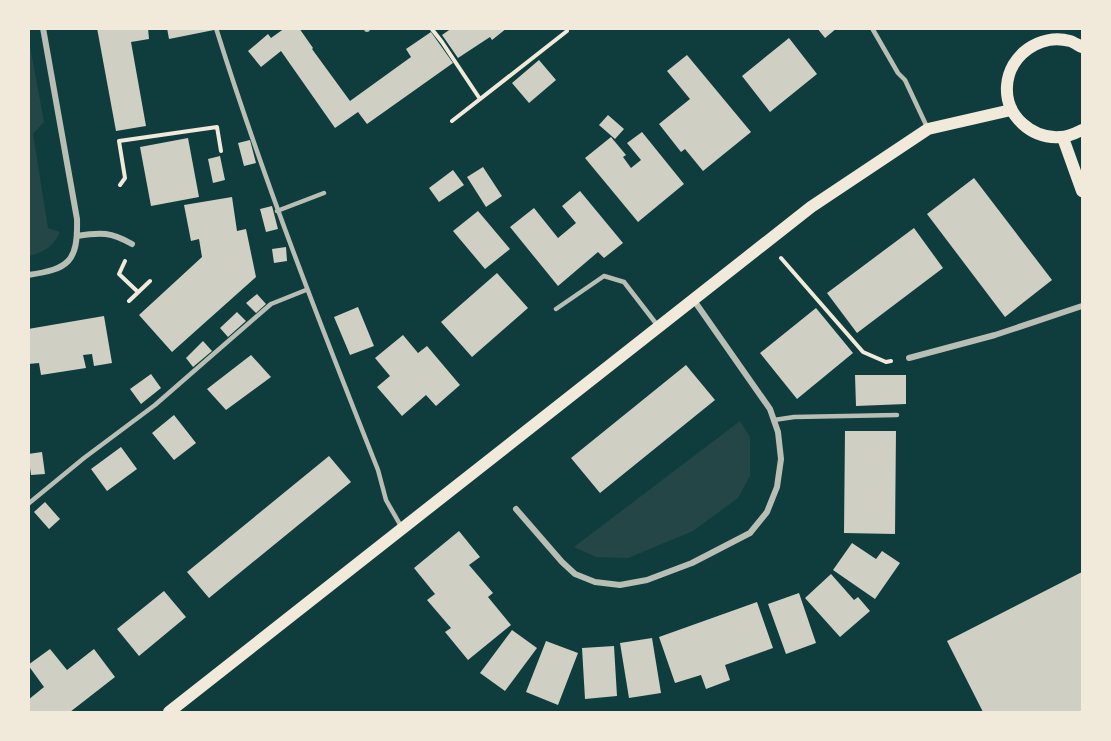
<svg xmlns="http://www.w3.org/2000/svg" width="1111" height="741" viewBox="0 0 1111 741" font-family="'Zilla Slab',serif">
  <rect width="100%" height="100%" fill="#0f3d3e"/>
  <path fill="#244646" d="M28,35l16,87 -11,12 15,94 12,4c-7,15 -16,20 -31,24z
    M740,421l10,16v39l-12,22 -45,33 -65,27 -32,-1 -22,-10z"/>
  <path fill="#cfcfc3" d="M97,28h51l1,11 -18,3 15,84 -30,5z
    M167,28h47v2l-45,9z
    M285,28h14l14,20 -1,1 38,52 61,-44 -5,-8 25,-17 22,31 -86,61 -9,-12 -23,16 -54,-77 -20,16 -13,-16 20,-17 3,4z
    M452,28h55l-15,12 -2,-3 -32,21 -16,-23z
    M817,28h20l-12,10z
    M789,38l28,36 -47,38 -28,-36z
    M687,55l64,77 -48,39 -18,-22 -4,3 -22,-28 31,-25 -23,-28z
    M539,60l17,20 -27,23 -17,-20z
    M608,115l16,14 -9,10 -16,-14z
    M642,132l42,52 -46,38 -53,-64 26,-21 15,18 -3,2 8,11 10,-8 -14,-17z
    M188,138l11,59 -48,9 -11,-59z
    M250,140l6,23 -12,3 -6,-23z
    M220,156l5,24 -12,3 -5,-24z
    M483,167l19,29 -16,11 -19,-30z
    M453,170l11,15 -25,17 -10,-14z
    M974,178l78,102 -47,37 -78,-103z
    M580,191l43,52 -19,15 -6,-6 -40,34 -48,-59 24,-19 24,30 18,-15 -14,-17z
    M232,197l5,34 9,-2 10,48 -84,75 -33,-37 63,-58 -3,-18 -8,2 -7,-36z
    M272,206l6,23 -12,3 -6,-23z
    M478,211l32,38 -25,20 -32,-38z
    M914,228l29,40 -86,65 -30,-40z
    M286,247l1,14 -13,2 -2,-14z
    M497,273l31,35 -56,49 -31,-35z
    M257,294l9,10 -10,9 -10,-10z
    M358,307l16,39 -24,9 -16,-38z
    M816,308l37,45 -56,46 -37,-46z
    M237,312l9,9 -18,16 -8,-9z
    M104,316l8,47 -18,3 -2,-12 -9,1 3,13 -45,7 -2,-12 -11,1v-35z
    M403,335l15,18 9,-7 33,39 -24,21 -10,-11 -24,21 -25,-29 13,-11 -15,-18z
    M203,341l9,10 -19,16 -7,-9z
    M251,355l20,22 -45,33 -19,-21z
    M686,365l29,35 -115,93 -29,-35z
    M151,374l10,14 -20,16 -11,-15z
    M855,375h51v29l-50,2z
    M174,415l22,28 -22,17 -22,-27z
    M845,431h51l-1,103 -51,-1z
    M121,447l16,22 -30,22 -16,-22z
    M42,452l3,22 -14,1 -3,-21z
    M329,456l22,26 -142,116 -22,-26z
    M45,502l15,17 -11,10 -15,-17z
    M459,531l21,26 -11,8 24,28 -5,4 23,28 -43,35 -23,-28 6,-4 -24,-28 8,-6 -21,-26z
    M852,543l24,16 6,-8 18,12 -25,36 -42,-29z
    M1082,572v140h-99l-36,-71z
    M831,574l23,26 4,-3 12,14 -30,26 -35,-39z
    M164,591l22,26 -47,39 -22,-27z
    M799,593l17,50 -30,11 -18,-50z
    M757,602l16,46 -48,17 5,15 -24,9 -5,-14 -26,8 -16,-46z
    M512,630l25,18 -32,43 -25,-18z
    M652,638l9,55 -32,5 -9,-55z
    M546,641l32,12 -20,52 -32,-13z
    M614,646l3,50 -32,3 -3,-51z
    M50,649l17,21 27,-21 21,28 -45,35h-42v-12l16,-13 -16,-22z"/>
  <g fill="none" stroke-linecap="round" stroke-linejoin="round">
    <path stroke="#f1e9da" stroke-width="4" d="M431,28l11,14 38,57
      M452,121l115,-90
      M120,185l5,-7 -6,-37 98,-14 4,24
      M781,258l82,94 23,10 5,-1
      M125,261l-6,13 19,18
      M129,301l21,-20"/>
    <path stroke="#b8beb3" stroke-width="4.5" d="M216,28c47,150 104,296 162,442l8,30 16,28
      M872,28l26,45 7,7 23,49
      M277,211l47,-18
      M556,309l48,-33 20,6 34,44
      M774,420l20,-3 103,-2
      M28,504l56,-46 71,-53 116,-101 35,-14"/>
    <path stroke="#b8beb3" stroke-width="6" d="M367,28v1
      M77,236c24,-4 34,-4 55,8
      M28,275c41,-6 50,-13 49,-56l-34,-191
      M909,358l86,-23 87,-29
      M516,509l46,53 13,12 20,8 25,3 27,-5 45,-17 58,-30 17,-21 10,-25 4,-28 -3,-27 -8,-23 -77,-110"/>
    <path stroke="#f1e9da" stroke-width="12" d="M1082,47c-3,-1 -8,-5 -12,-6 -30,-8 -61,14 -63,45 -2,30 25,53 53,51 8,0 16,-4 22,-7
      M1063,138l19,53
      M169,712l642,-505 117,-78 83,-19"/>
  </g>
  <rect width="1111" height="741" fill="none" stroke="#f1e9da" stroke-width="60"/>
</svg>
